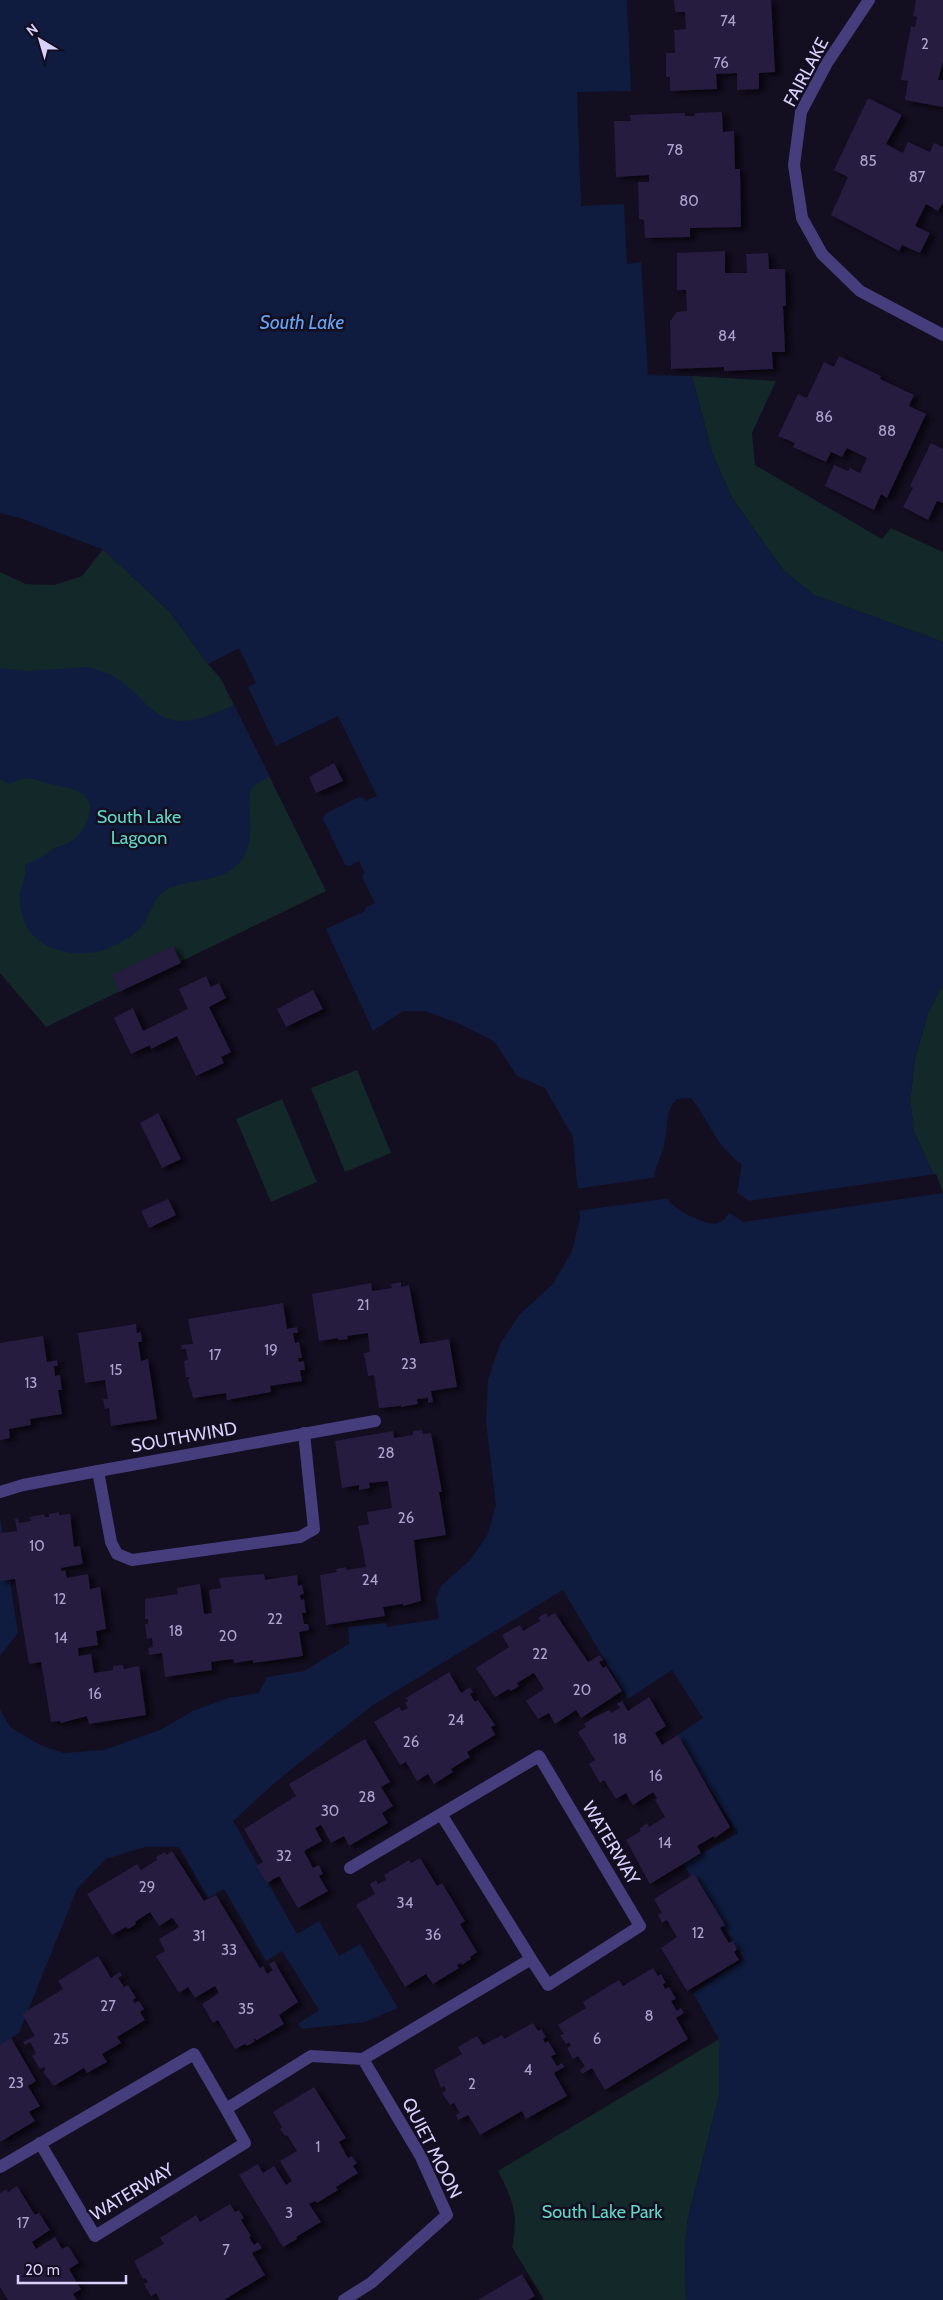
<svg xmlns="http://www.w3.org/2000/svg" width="943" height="2300" viewBox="0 0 943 2300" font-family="Cabin,sans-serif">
  <defs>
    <filter id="shadow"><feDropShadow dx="5.5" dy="3" stdDeviation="2.5" flood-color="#0009"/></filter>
  </defs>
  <rect width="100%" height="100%" fill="#130e20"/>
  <path fill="#122829" d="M692,376l84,5 -24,52 3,32 127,74 9,-11 52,24v90l-129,-47 -31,-25 -51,-72 -20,-45z
    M103,549l66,62 39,53 13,15 105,212 -280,136 -46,-54v-401l26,12 28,1 28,-9z
    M943,985v210l-29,-63 -4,-32 5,-41 13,-47z
    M357,1070l34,83 -46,19 -34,-84z
    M282,1099l35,83 -46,20 -35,-83z
    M719,2039v57l-31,122 -3,27 1,55h-142l-32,-53c7,-34 1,-46 -14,-76z"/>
  <path fill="#0f1c3f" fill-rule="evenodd" d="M0,0h627l4,91 -54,1 4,114 43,-2 3,60 14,-2 7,113 44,1 20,77 20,45 51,72 31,25 129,47v343l-15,27 -13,47 -5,41 4,32 29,63v1105h-257l-1,-55 3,-27 31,-122v-57l-26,-46 51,-34 -61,-95 55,-31 -62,-97 27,-18 -31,-48 -44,29 -65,-109 -190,115 -95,75 -45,41 64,113 22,-13 20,35 21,-12 38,64 -33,14 -63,7 -4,-5 21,-14 -37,-59 -16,10 -42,-72 -16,9 -29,-51h-34l-39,12 -29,30 -58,144 -19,12v-336l10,18 30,18 24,8 40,-3 56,-20 33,-19 35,-13 31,-5 8,-16 37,-6 45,-27 -1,-17 38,-4 1,4 52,-8 -3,-20 5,-13 29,-26 17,-24 9,-31 -10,-83 2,-42 12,-36 20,-30 33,-30 19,-33 8,-33 -7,-81 -28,-49 -28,-12 -23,-35 -34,-17 -35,-13h-22l-30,20 -47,-102 39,-18v-3l10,-5 -13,-26 2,-5 -5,-11 -9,5 -5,-1 -22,-46 2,-5 34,-17 5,1 2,3 11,-5 -39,-80 -62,30 -28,-59 8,-4 -17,-35 -31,16 -39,-53 -65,-61 -81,-31 -23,-6zM691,1098c20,25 23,46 50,66 0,14 -7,55 -23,59 -7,2 -16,-2 -23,-5 -8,-3 -16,-8 -23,-14 -7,-7 -13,-20 -18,-30 4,-11 9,-23 11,-34 4,-16 -1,-28 12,-41z
    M87,667c13,3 24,7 35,15 20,14 32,39 60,39 17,0 36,-9 52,-16l36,72c-6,3 -13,5 -17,10 -10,12 7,54 -14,76 -21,23 -55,13 -77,30 -13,11 -13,30 -27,40 -9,7 -24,15 -34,18 -27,7 -67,-1 -77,-31 -3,-7 -5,-20 -4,-26 2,-12 7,-17 5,-29 13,-6 16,-7 27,-15 5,-4 12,-4 18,-8 11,-6 18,-19 20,-32 1,-5 -3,-13 -7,-16 -11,-7 -22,-7 -33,-10 -19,-5 -22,-10 -40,0l-10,-5v-111l26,3z
    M0,1516l18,117 -18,23z"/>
  <path fill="#130e20" d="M936,1174l7,19 -200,29 -16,-11 8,-20 14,10z
    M658,1177l13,21 -94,13 -2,-22z"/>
  <path fill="#261c40" filter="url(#shadow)" d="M674,0h97l4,72 -16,1v16l-22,1v-17l-21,1 1,15 -47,2v-14h-4v-24h9l-1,-23 12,-1 -1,-17h-10z
    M916,0h27v61l-5,19h5v27l-38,-7 3,-19 -7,-1 10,-54 4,1 2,-10 -4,-1z
    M868,98l34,17 -16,29 17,9 5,-11 22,10 4,-9 9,4v56l-5,8 -12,-7 -11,22 15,7 -10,20 -18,-8 -3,6 -68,-36 17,-38 -14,-7z
    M722,112l1,20 11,-1 1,38h5l1,58 -51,1v9l-45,1 -1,-18 -5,-1 -1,-37h11v-7l-33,2 -2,-56h17l-1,-6 55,-2v3h10v-3z
    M725,251v22h22l-1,-19 22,-1 1,16h16l1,37h-3l2,46h-13l1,17 -49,2v-4l-53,2 -1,-48 7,-9 10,-1 -1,-21h-9v-37z
    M839,356l42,20 -1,3 34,16 -5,11 17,8 -39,84 -6,-4 -7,16 -49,-24 9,-21 14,6 2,-3 10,5 7,-15 -20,-10 -5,9 -11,-5 -5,10 -33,-15 2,-4 -17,-7 20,-42 9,4 17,-36 10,5z
    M931,443l12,6v54l-6,-2 -9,19 -25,-13 10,-19 -3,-2z
    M334,763l9,18 -27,12 -7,-16z
    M173,946l8,17 -62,29 -7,-17z
    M206,976l5,11 8,-4 7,15 -17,9 22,45 -10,5 3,6 -28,13 -19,-40 -26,13 -1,-4 -19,9 -17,-36 19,-10 10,23 45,-22 -9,-20z
    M313,990l10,19 -37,18 -9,-18z
    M158,1113l23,46 -19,9 -22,-45z
    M168,1199l8,16 -27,13 -8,-17z
    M401,1282v5l8,-2 11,59 29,-5 8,48 -26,4 2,11 -5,1v-5l-11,1 1,5 -17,3v-3l-1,2 -21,2 -5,-33 -6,1 -4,-23 6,-1 -2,-19 -21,3 1,3 -10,1v-2l-19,3 -7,-47 59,-11 1,8 20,-3 -1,-4z
    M283,1303l4,26 10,-2 1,6h-5l2,10 4,-1 3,16h-4l1,4 5,-1 1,9h-5l2,11 -32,5 1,6 -44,8 -1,-7 -33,5 -5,-18 2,-3h-4l-2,-16 4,-1 -2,-11h-4l-1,-4 12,-1 -5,-25z
    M136,1324l1,9 4,-1 1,10h-4l3,19 7,-2 9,60 -46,7 -2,-18 -4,1 -2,-10h5l-3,-19 -20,3 -7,-50z
    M43,1336l4,26 10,-2 1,6h-4l1,10 5,-1 2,15h-4l4,24 -32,5 1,6 -22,4 1,9 -10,2v-97z
    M422,1430l1,4 8,-1 11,59h-3l7,43 -32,5 7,61 -18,5v-2l-20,3 2,9 -59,9 -6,-50 17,-3 -1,-3 10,-2 1,3 19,-3 -8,-41 11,-2 -2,-12 25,-4 -4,-27 -19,2 1,5 -11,2v-5l-17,3 -7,-47 58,-10 1,7 19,-3v-4z
    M59,1512v3l11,-1 4,33 6,-1 3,18 -22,4 1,3 3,-1 2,8 21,-4 2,15 10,-2 6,42 -10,2 2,14 -20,3 1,8 12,-2 3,19 19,-3v-4l10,-1 1,4 15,-3 7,49 -57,9 -2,-8 -26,7 -1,-2 -9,1 -10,-60 -12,2 -14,-85 -15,2v-48l17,-2 -2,-12 3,-1 1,5 12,-2 -1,-4 14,-3 1,3h4v-3z
    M264,1574l1,6 32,-5 1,11 4,-1 2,9 -4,1 1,5 3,-1 2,14h-4l2,11h4l1,6 -10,2 4,24 -50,7v-3l-19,3 -1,-4 -22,3 1,8 -47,7 -3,-24 -13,2 -1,-7 5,-1 -1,-9 -5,1 -2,-15h3v-5h-3v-20l33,-5 -1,-6 23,-4 4,30 8,-1 -3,-23 12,-2 -2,-10z
    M546,1613l2,4 7,-4 33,49 12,-7 3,5 -4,2 4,6 3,-2 16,25 -41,27 -5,-8 -21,14 -6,-11 -11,6 -12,-18 18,-12 -10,-16 -17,10 2,3 -8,5 -2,-2 -14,8 -19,-29 33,-21 -7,-12 18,-10 3,6 17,-10 -2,-3z
    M449,1672l12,21 9,-6 3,5 -3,2 5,8 3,-2 17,25 -4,2 4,8 -28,17 3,5 -19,12 2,3 -19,12 -6,-10 -11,7 -11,-19 -6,3 -26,-43 25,-15 3,4 6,-3 -3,-5 3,-2 -2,-3z
    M649,1697l17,29 -11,7 7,12 16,-10 52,92 -15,11 -1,-2 -17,10 4,7 -51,31 -24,-44 15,-9 -2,-2 8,-6 2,4 16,-10 -10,-17 2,-2 -4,-6 -20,13 -7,-12 -10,6 -12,-19 -4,3 -11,-19 6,-4 -17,-28 8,-5 -2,-3 9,-6 16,-8 2,3 9,-5 -3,-4 5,-3 6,10z
    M365,1739l25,43 -9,5 12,19 -11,7 6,10 -39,23 -5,-10 -13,7 -10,-18 -6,3 7,13 -18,10 9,17 6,-3 4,9 -4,2 9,15 -30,17 -19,-32 -12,7 -11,-17 7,-4 -19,-33 52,-33 -7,-12z
    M172,1851l32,50 12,-6 44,73 3,-2 4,8 6,-4 -4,-6 5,-3 24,41 -19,13 5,9 -27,16 -4,-2 2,3 -8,5 -2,-2 -10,5 -17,-29 -5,3 -11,-19 17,-11 -4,-7 -20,12 -7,-11 -9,6 -23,-37 9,-5 -6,-12 20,-12 -5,-7 -2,-2 -13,8 -9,-14 -15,10 1,2 -8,5 -2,-2 -14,8 -25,-41 50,-30 4,6 16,-10 -1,-3 9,-5 1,3z
    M420,1858l17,28 5,-3 23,38 -5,3 17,28 -7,5 1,2 -9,6 -1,-2 -4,2 2,3 -26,16 -7,-10 -21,13 -49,-82 19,-11 -5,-10 6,-4 2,4 8,-4 -2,-5 25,-15 2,3z
    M694,1874l31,51 -5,3 9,15 4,-2 4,8 -3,3 5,8 -52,31 -26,-43 16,-11 -10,-17 -5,3 -4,-8 4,-2 -8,-14z
    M98,1956l13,22 9,-6 2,3 -4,3 6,9 4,-2 8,13 -3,2 2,3 4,-2 5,8 -4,3 5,8 -28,17 4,6 -19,11 5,8 -20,11 -3,-5 -30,18 -11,-14 2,-2 -1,-3 -4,2 -8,-13 4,-3 -6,-11 -5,3 -2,-3 12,-6 -13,-22 41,-25 -5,-8z
    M653,1968l5,8 3,-2 5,9 -3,1 2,5 4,-2 7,12 -5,2 6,10 4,-3 3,5 -8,5 12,21 -83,51 -13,-22 -10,6 -2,-4 5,-4 -7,-10 -5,3 -6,-11 4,-2 -2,-4 -3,2 -6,-9 4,-1 -6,-9 28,-17 -3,-6 36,-22 4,6z
    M533,2023l5,8 3,-2 5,8 -3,2 2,4 3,-2 8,13 -5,2 6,10 5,-3 2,4 -10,6 13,23 -41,23 -4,-8 -42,24 -12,-20 -10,5 -2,-5 4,-2 -6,-10 -4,2 -8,-12 4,-3 -2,-4 -3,2 -7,-18 28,-16 -4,-7 19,-11 6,9 19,-10 2,4z
    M11,2038l25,43 -8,5 12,20 -11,6 6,9 -35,21v-97z
    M314,2087l32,51 -7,4 9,16 4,-2 5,7 -4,3 5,7 -22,14 2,3 -21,13 -2,-2 -6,3 12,18 -25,15 1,2 -14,8 -44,-72 19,-11 5,9 11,-7 12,19 6,-4 -12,-20 17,-10 -10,-16 -2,1 -5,-7 2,-2 -9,-15z
    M17,2186l18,29 4,-2 11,17 -18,12 4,7 19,-12 7,12 6,-3 11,17 -10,6 12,20 -8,5 4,6h-69l-8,-13v-94l7,-4 1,3z
    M230,2204l5,8 4,-2 5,8 -3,2 10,16 -2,1 5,8 4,-3 4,6 -10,5 13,22 -41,25h-64l-4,-7 -5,3 -7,-12 4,-2 -3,-4 -2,1 -9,-18 30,-17 -4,-6 19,-12 17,-11 4,7z
    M522,2274l13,22 -7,4h-50z"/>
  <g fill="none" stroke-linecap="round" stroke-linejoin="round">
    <path stroke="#453d7c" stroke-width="12" d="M98,1471l13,71 6,12 15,6 168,-23 14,-8 -10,-96"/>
    <path stroke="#453d7c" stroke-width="12" d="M869,0l-42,63 -26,49 -7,53 8,53 20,36 38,37 83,44
      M0,1492l23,-7 75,-14 277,-50
      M441,1814l90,145
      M40,2143l55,93 150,-93 -19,-34
      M0,2167l194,-113 32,55 85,-53 52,3 168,-100 17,26 92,-59 -101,-170 -189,112
      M344,2300l27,-17 76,-68 -26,-58 -58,-98"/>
  </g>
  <g text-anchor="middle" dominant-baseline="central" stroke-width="5" stroke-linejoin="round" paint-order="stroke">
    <g font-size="15" fill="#aca3cd">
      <text x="728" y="21">74</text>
      <text x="925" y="44">2</text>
      <text x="721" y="63">76</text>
      <text x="675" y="150">78</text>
      <text x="868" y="161">85</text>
      <text x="917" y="177">87</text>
      <text x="689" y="201">80</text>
      <text x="727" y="336">84</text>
      <text x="824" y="417">86</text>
      <text x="887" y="431">88</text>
      <text x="363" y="1305">21</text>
      <text x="271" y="1350">19</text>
      <text x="215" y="1355">17</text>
      <text x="409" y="1364">23</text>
      <text x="116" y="1370">15</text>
      <text x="31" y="1383">13</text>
      <text x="386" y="1453">28</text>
      <text x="406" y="1518">26</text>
      <text x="37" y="1546">10</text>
      <text x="370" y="1580">24</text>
      <text x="60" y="1599">12</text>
      <text x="275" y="1619">22</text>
      <text x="176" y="1631">18</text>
      <text x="228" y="1636">20</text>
      <text x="61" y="1638">14</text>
      <text x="540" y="1654">22</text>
      <text x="582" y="1690">20</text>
      <text x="95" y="1694">16</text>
      <text x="456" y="1720">24</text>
      <text x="620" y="1739">18</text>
      <text x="411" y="1742">26</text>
      <text x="656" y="1776">16</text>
      <text x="367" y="1797">28</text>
      <text x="330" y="1811">30</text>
      <text x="665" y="1843">14</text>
      <text x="284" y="1856">32</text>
      <text x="147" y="1887">29</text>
      <text x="405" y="1903">34</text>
      <text x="698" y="1933">12</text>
      <text x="433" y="1935">36</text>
      <text x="199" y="1936">31</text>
      <text x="229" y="1950">33</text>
      <text x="108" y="2006">27</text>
      <text x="246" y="2009">35</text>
      <text x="649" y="2016">8</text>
      <text x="61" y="2039">25</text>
      <text x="597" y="2039">6</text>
      <text x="528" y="2070">4</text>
      <text x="16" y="2083">23</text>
      <text x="472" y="2084">2</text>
      <text x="318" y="2147">1</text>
      <text x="289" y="2213">3</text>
      <text x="23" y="2223">17</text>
      <text x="226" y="2250">7</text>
    </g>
    <g font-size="18" fill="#d9d0fc" stroke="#130e20">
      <text transform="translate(806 72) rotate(-62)">FAIRLAKE</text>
      <text transform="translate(184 1437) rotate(-10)">SOUTHWIND</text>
      <text transform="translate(611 1843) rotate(59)">WATERWAY</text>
      <text transform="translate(432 2148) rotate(63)">QUIET MOON</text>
      <text transform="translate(132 2192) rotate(-31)">WATERWAY</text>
    </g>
    <g font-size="18" fill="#62d6c4" stroke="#130e20">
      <text x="139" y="817">South Lake<tspan x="139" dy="21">Lagoon</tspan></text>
      <text x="602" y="2212">South Lake Park</text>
    </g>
    <g font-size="19" font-style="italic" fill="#66a5f5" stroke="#130e20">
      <text x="302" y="322">South Lake</text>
    </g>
  </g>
  <g transform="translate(40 40) rotate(322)" stroke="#130e20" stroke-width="4" paint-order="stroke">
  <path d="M0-4L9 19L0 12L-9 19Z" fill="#d9d0fc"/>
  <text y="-8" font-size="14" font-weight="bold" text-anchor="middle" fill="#d9d0fc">N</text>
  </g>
  <path d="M18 2275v8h108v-8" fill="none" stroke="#d9d0fc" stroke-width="2.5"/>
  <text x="25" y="2275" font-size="15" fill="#d9d0fc" stroke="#130e20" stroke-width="4" paint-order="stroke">20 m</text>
</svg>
